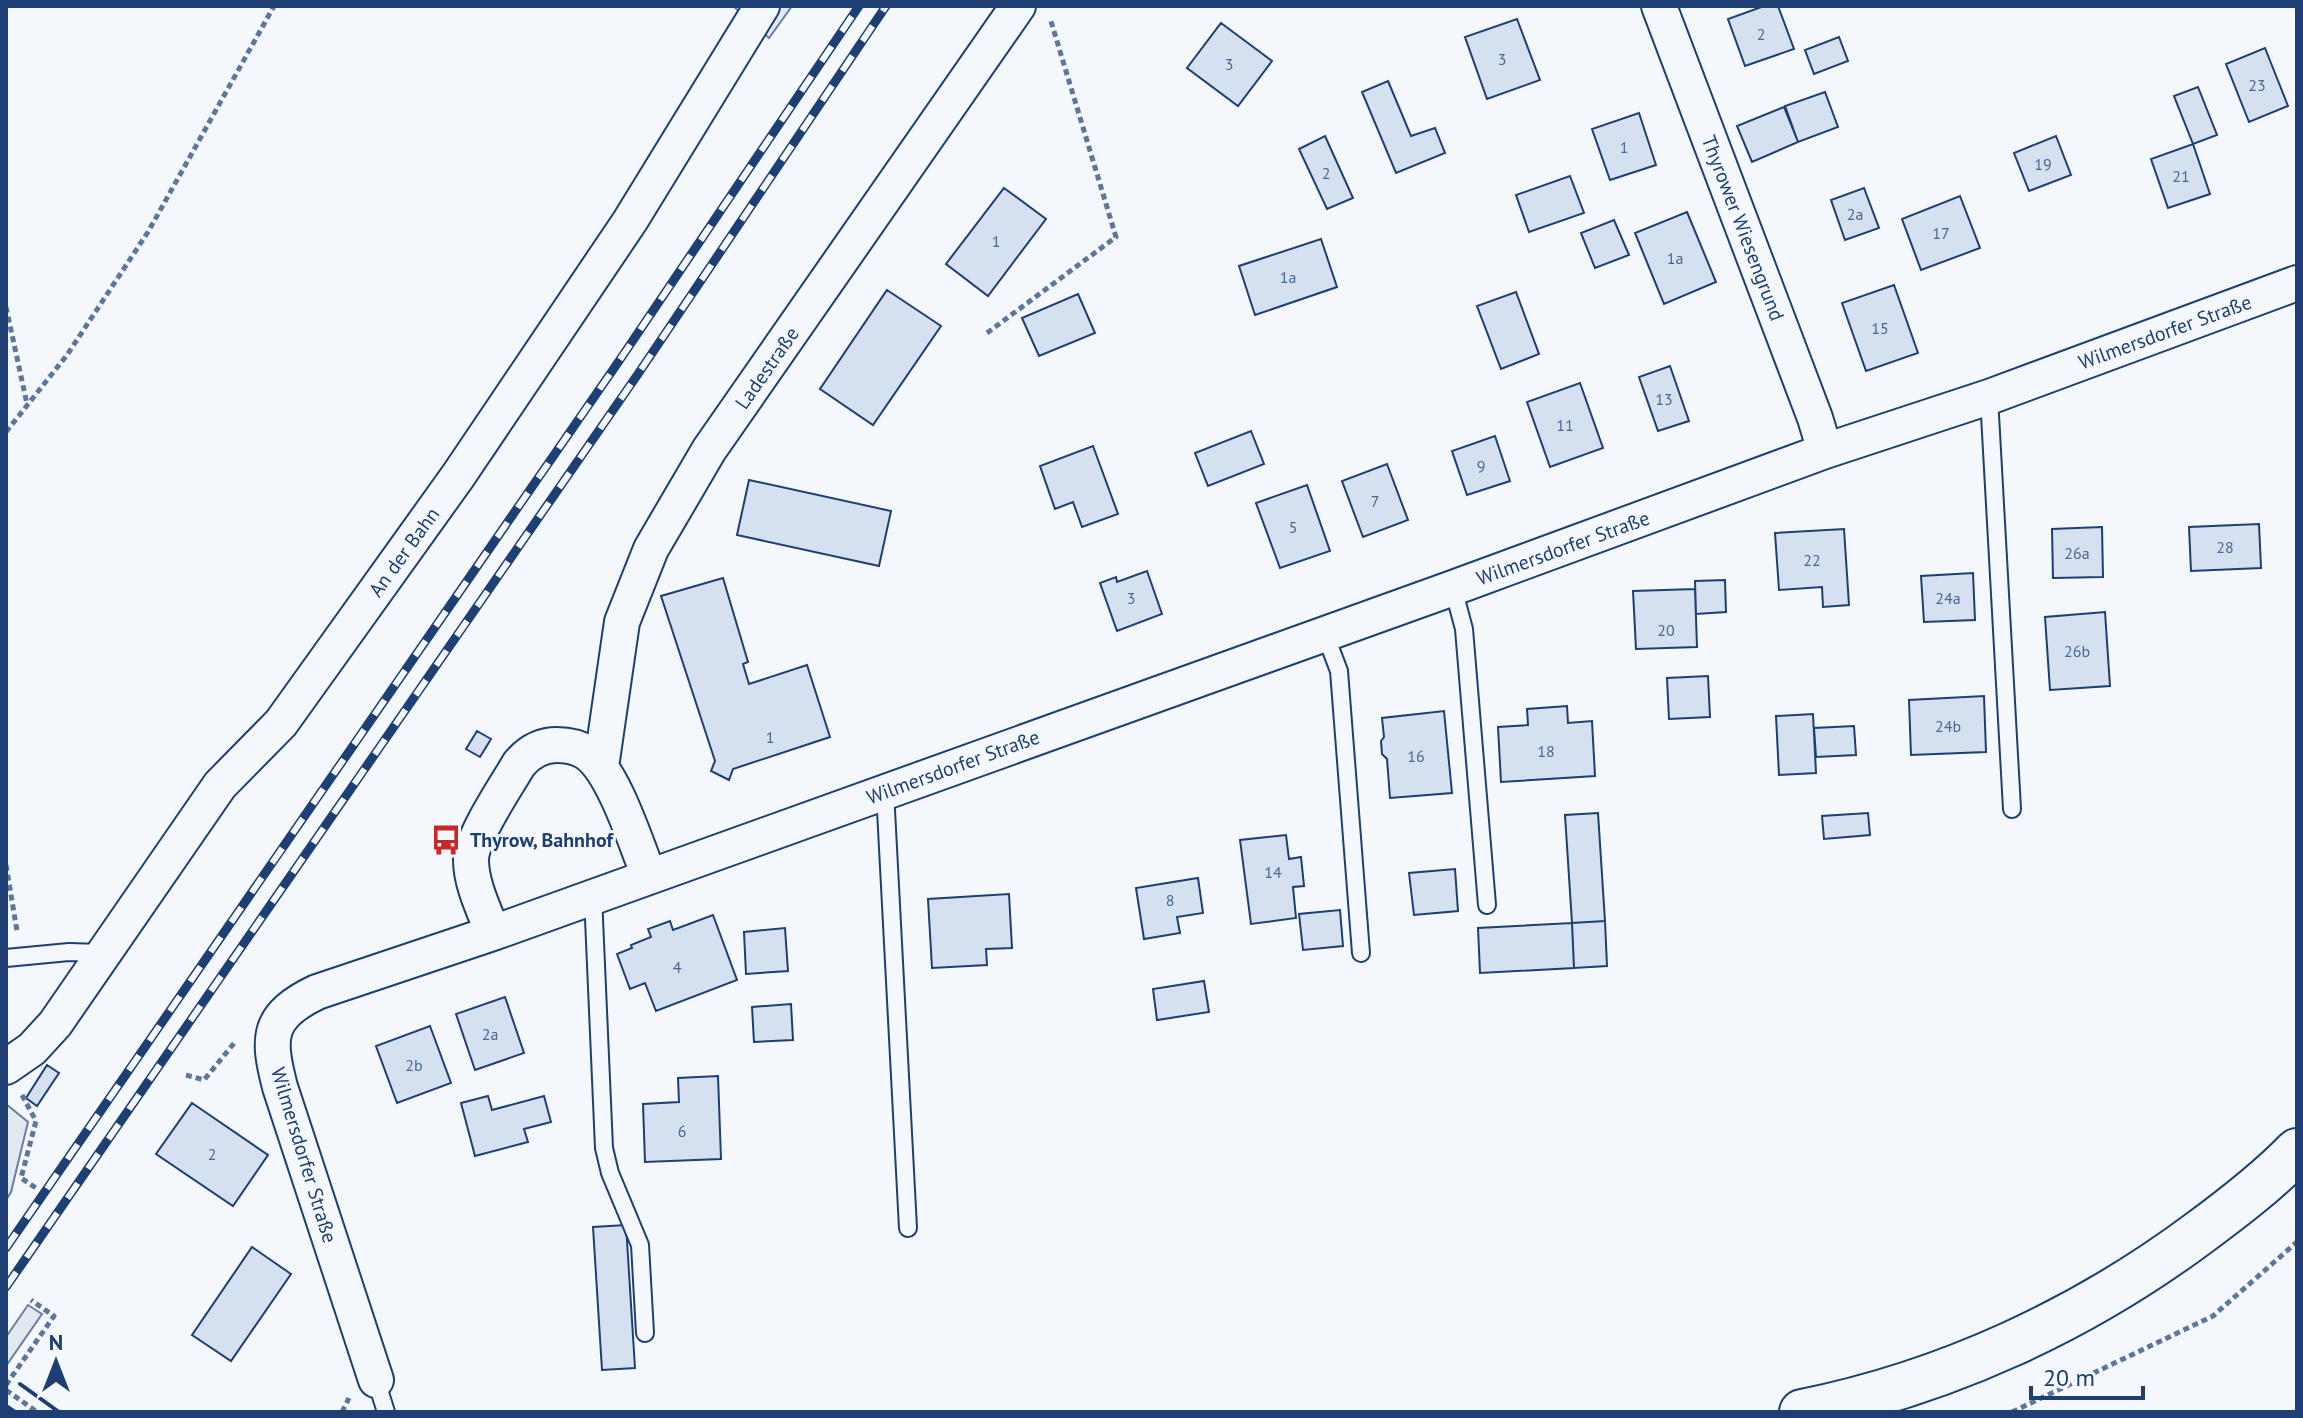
<svg xmlns="http://www.w3.org/2000/svg" width="2303" height="1418" viewBox="0 0 2303 1418" font-family="'PT Sans',sans-serif">
  <rect width="100%" height="100%" fill="#f4f7fb"/>
  <path fill="#e3e9f0" stroke="#687fa3" stroke-width="2" d="M733,6h59l-23,32z
    M6,1104l22,18 -17,70 -5,8z
    M28,1305l14,9 -36,52v-29z"/>
  <path fill="#d5e0f0" stroke="#1d3f73" stroke-width="2" d="M1764,6h14l16,43 -49,17 -17,-47z
    M1517,19l23,61 -53,19 -22,-62z
    M1221,23l51,38 -34,45 -51,-38z
    M1839,37l9,24 -34,13 -9,-24z
    M2265,48l23,58 -39,16 -23,-58z
    M1388,81l23,55 24,-8 10,25 -49,20 -34,-81z
    M2198,87l19,48 -24,9 -19,-48z
    M1825,92l13,35 -40,15 -13,-36z
    M1784,107l14,35 -46,20 -15,-36z
    M1639,113l17,52 -46,15 -18,-51z
    M1325,136l28,62 -26,11 -28,-60z
    M2056,136l15,39 -42,16 -15,-38z
    M2193,144l17,50 -42,14 -17,-49z
    M1570,176l14,37 -55,19 -13,-37z
    M1004,188l42,31 -58,77 -42,-32z
    M1864,188l15,40 -34,12 -14,-40z
    M1960,196l20,52 -59,22 -19,-51z
    M1687,212l29,70 -52,22 -29,-71z
    M1614,220l15,35 -34,13 -14,-35z
    M1321,239l16,48 -82,28 -16,-49z
    M1894,285l24,68 -52,18 -24,-68z
    M887,290l54,36 -68,99 -53,-36z
    M1516,292l23,62 -38,15 -24,-63z
    M1078,294l17,39 -56,23 -17,-38z
    M1670,366l19,55 -31,10 -19,-54z
    M1580,383l23,65 -53,19 -23,-65z
    M1251,431l13,33 -56,22 -13,-33z
    M1495,436l15,45 -43,14 -15,-44z
    M1093,446l25,68 -36,13 -9,-25 -18,7 -15,-43z
    M1387,464l21,56 -45,17 -21,-56z
    M749,480l142,31 -12,55 -142,-31z
    M1307,485l23,66 -50,17 -24,-65z
    M2259,524l2,44 -70,3 -2,-44z
    M2102,527l1,50 -50,1 -1,-49z
    M1844,529l5,76 -26,2 -1,-20 -43,3 -4,-57z
    M1147,571l15,43 -45,17 -17,-48 16,-6 1,5z
    M1973,573l2,47 -51,2 -3,-46z
    M723,578l25,84 -5,2 6,20 58,-19 23,72 -97,32 -4,11 -18,-9 4,-10 -54,-165z
    M1725,580l1,32 -30,2 -1,-33z
    M1695,589l2,58 -61,2 -3,-58z
    M2105,612l5,74 -60,4 -5,-73z
    M1708,676l2,41 -41,2 -2,-41z
    M1984,696l2,56 -75,3 -2,-55z
    M1567,706l1,17 24,-2 3,55 -94,6 -3,-55 30,-2 -1,-16z
    M1444,711l8,82 -62,5 -3,-39 -5,-5 -1,-13 3,-4 -2,-19z
    M1813,714l3,59 -37,2 -3,-59z
    M1854,726l2,29 -40,2 -2,-29z
    M477,731l14,8 -11,18 -14,-8z
    M1598,813l7,108 -33,2 -7,-108z
    M1868,813l2,22 -46,4 -2,-23z
    M1286,835l3,24 12,-2 3,29 -11,1 3,31 -45,6 -11,-84z
    M1455,869l3,42 -44,4 -5,-42z
    M1198,878l5,35 -26,4 3,16 -36,6 -8,-51z
    M1009,894l3,54 -26,1 1,16 -55,3 -4,-69z
    M1340,910l3,36 -40,4 -4,-36z
    M713,915l24,65 -81,31 -11,-28 -15,6 -13,-35 15,-6 -1,-3 20,-8 -3,-8 22,-8 3,9z
    M1605,921l2,45 -33,2 -2,-45z
    M1572,923l2,45 -94,5 -2,-45z
    M785,928l3,43 -42,3 -2,-42z
    M1204,981l5,31 -52,8 -4,-31z
    M505,997l19,56 -49,17 -19,-56z
    M791,1004l2,36 -39,2 -2,-35z
    M430,1026l21,57 -54,20 -21,-57z
    M47,1065l12,8 -22,33 -11,-8z
    M718,1076l3,83 -76,3 -2,-58 36,-2 -1,-24z
    M488,1096l4,14 52,-14 7,26 -27,7 4,13 -53,14 -14,-53z
    M192,1103l76,52 -35,51 -77,-52z
    M626,1225l9,143 -33,2 -9,-143z
    M252,1247l39,27 -60,87 -39,-26z"/>
  <g fill="none" stroke-linecap="round" stroke-linejoin="round">
    <g stroke="#1d3f73" stroke-width="20">
      <path id="service" d="M1989,397l23,412
        M1453,588l11,41 23,276
        M1325,634l14,37 22,282
        M885,791l23,437
        M593,896l11,252 6,25 30,72 5,88
        M6,958l63,-6 33,1
        M376,1380l10,32"/>
    </g>
    <g stroke="#1d3f73" stroke-width="38">
      <path id="minor" d="M1659,6l156,412 10,33
        M601,767l21,-145 29,-73 58,-99 309,-444
        M493,933c-9,-23 -22,-49 -22,-73 0,-23 36,-75 48,-96 10,-12 22,-19 38,-19 10,0 21,2 30,8 27,19 49,91 62,123
        M6,1067l26,-18 23,-25 165,-239 61,-62 177,-247 172,-255 132,-215
        M376,1380l-96,-293c-13,-50 -13,-71 37,-95l176,-59 960,-345 372,-137 164,-54 308,-114"/>
    </g>
    <g stroke="#1d3f73" stroke-width="48">
      <path id="secondary" d="M1802,1412c144,-29 280,-92 397,-179 34,-25 68,-51 98,-82"/>
    </g>
    <path stroke="#5e769c" stroke-width="5" stroke-dasharray="6 4" stroke-linecap="butt" d="M6,307l21,97
      M987,333l129,-96 -66,-219
      M6,432l61,-77 81,-123 126,-226
      M6,865l11,66
      M186,1075l18,5 31,-38
      M22,1095l14,26 -15,57 15,10
      M6,1385l48,-69 -23,-16
      M6,1390l31,22
      M342,1412l7,-14
      M2012,1412l201,-96 84,-74"/>
    <use href="#service" stroke="#f4f7fb" stroke-width="16"/>
    <use href="#minor" stroke="#f4f7fb" stroke-width="34"/>
    <use href="#secondary" stroke="#f4f7fb" stroke-width="44"/>
    <g stroke="#1d3f73" stroke-width="9">
      <path id="rail" d="M6,1248l613,-887 240,-355
        M6,1287l632,-913 248,-368"/>
    </g>
    <use href="#rail" stroke="#f4f7fb" stroke-width="6" stroke-dasharray="18" stroke-linecap="butt"/>
    <path stroke="#1d3f73" stroke-width="4" d="M20,1384l39,28
      M6,1406l9,6"/>
  </g>
  <defs>
    <g id="bus-bare" transform="scale(2.4)"><path d="M-5-6H5V4H4V6H2V4H-2V6H-4V4H-5ZM-3.5-4V0h7V-4ZM-3.5 1.2v1.5H-2V1.2ZM2 1.2v1.5H3.5V1.2Z" fill="#c62828" stroke="#f4f7fb" stroke-width="2.5" paint-order="stroke"/></g>
  </defs>
  <g fill-rule="evenodd">
    <use href="#bus-bare" x="446" y="840"/>
  </g>
  <g text-anchor="middle" dominant-baseline="central" stroke-width="6" stroke-linejoin="round" paint-order="stroke">
    <g font-size="16" fill="#4b6792">
      <text x="1761" y="34">2</text>
      <text x="1502" y="59">3</text>
      <text x="1229" y="64">3</text>
      <text x="2257" y="85">23</text>
      <text x="1624" y="147">1</text>
      <text x="2043" y="164">19</text>
      <text x="1326" y="173">2</text>
      <text x="2181" y="176">21</text>
      <text x="1855" y="214">2a</text>
      <text x="1941" y="233">17</text>
      <text x="996" y="241">1</text>
      <text x="1675" y="258">1a</text>
      <text x="1288" y="277">1a</text>
      <text x="1880" y="328">15</text>
      <text x="1664" y="399">13</text>
      <text x="1565" y="425">11</text>
      <text x="1481" y="466">9</text>
      <text x="1375" y="501">7</text>
      <text x="1293" y="527">5</text>
      <text x="2225" y="547">28</text>
      <text x="2077" y="553">26a</text>
      <text x="1812" y="560">22</text>
      <text x="1131" y="598">3</text>
      <text x="1948" y="598">24a</text>
      <text x="1666" y="630">20</text>
      <text x="2077" y="651">26b</text>
      <text x="1948" y="726">24b</text>
      <text x="770" y="737">1</text>
      <text x="1546" y="751">18</text>
      <text x="1416" y="756">16</text>
      <text x="1273" y="872">14</text>
      <text x="1170" y="900">8</text>
      <text x="677" y="967">4</text>
      <text x="490" y="1034">2a</text>
      <text x="414" y="1065">2b</text>
      <text x="682" y="1131">6</text>
      <text x="212" y="1154">2</text>
    </g>
    <g font-size="20" fill="#1d3f73" stroke="#f4f7fb">
      <text transform="translate(1743 228) rotate(69)">Thyrower Wiesengrund</text>
      <text transform="translate(2165 332) rotate(-20)">Wilmersdorfer Straße</text>
      <text transform="translate(767 368) rotate(-55)">Ladestraße</text>
      <text transform="translate(1563 548) rotate(-20)">Wilmersdorfer Straße</text>
      <text transform="translate(404 552) rotate(-54)">An der Bahn</text>
      <text transform="translate(953 767) rotate(-20)">Wilmersdorfer Straße</text>
      <text transform="translate(304 1155) rotate(73)">Wilmersdorfer Straße</text>
    </g>
    <g font-size="20" font-weight="bold" fill="#1d3f73" stroke="#f4f7fb" text-anchor="start">
      <text x="470" y="840">Thyrow, Bahnhof</text>
    </g>
  </g>
  <rect width="2303" height="1418" fill="none" stroke="#1d3f73" stroke-width="16"/>
  <g transform="translate(56 1362)" stroke="#f4f7fb" stroke-width="6" paint-order="stroke">
  <path d="M0-6L14 30L0 20L-14 30Z" fill="#1d3f73"/>
  <text y="-12" font-size="22" font-weight="bold" text-anchor="middle" fill="#1d3f73">N</text>
  </g>
  <path d="M2031 1386v12h112v-12" fill="none" stroke="#1d3f73" stroke-width="4"/>
  <text x="2043" y="1386" font-size="24" fill="#1d3f73" stroke="#f4f7fb" stroke-width="6" paint-order="stroke">20 m</text>
</svg>
